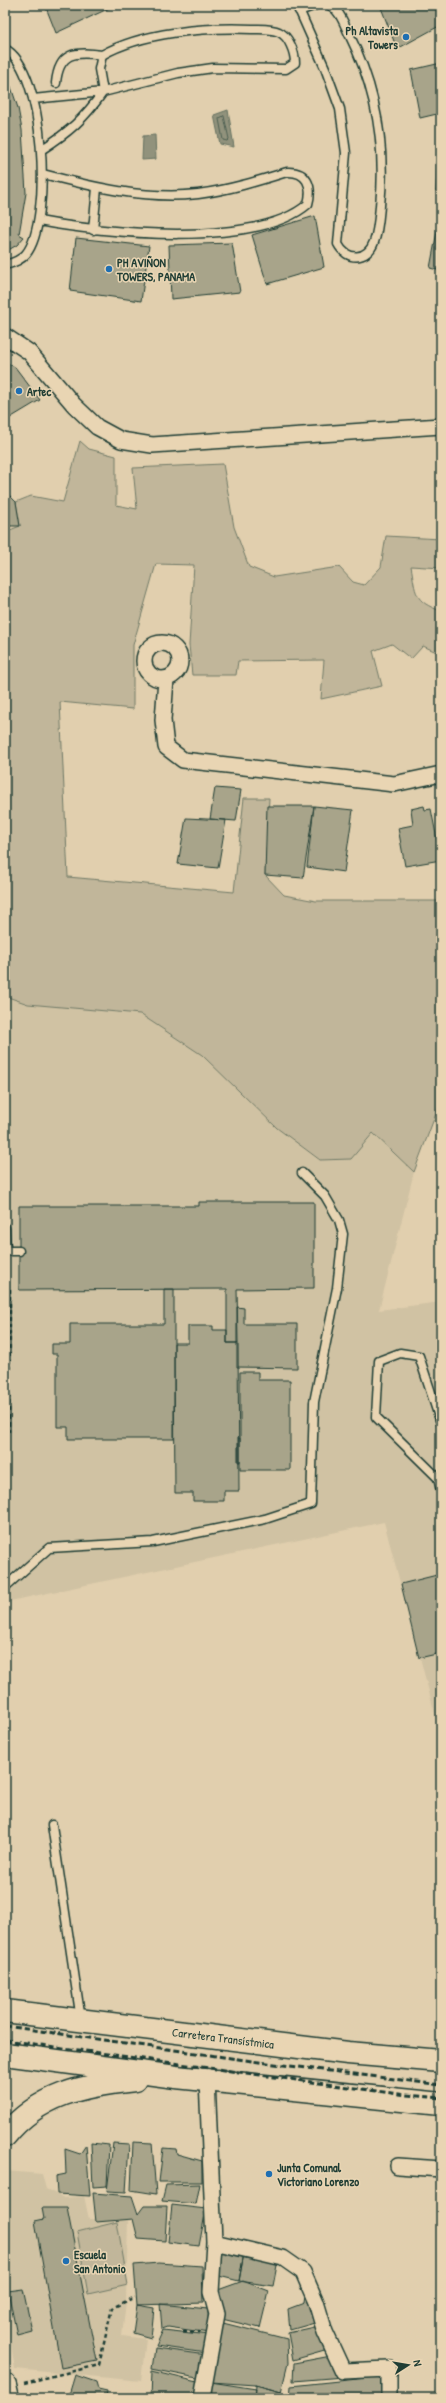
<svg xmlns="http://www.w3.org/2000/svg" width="446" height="2403" viewBox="0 0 446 2403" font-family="'Patrick Hand',sans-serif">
  <rect width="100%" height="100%" fill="#e1cfae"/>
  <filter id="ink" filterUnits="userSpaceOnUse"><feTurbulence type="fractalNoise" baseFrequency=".025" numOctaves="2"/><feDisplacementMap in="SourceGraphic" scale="8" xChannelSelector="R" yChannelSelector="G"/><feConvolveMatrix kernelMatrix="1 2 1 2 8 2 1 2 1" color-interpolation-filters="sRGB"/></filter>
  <g filter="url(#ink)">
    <path fill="#d0c2a3" d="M5,996l23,8 112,10 62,41 75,73 42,32 32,-1 22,-26 41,39 -35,138 62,-8v435l-57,-215 -374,79 -5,-10z
      M5,2171l37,3 4,15 18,9 20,-2 5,23 39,-1 -2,84 -4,34 24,3 -5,42 -126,-12 -10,-61z"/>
    <path fill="#c1b69a" stroke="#707a67" d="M80,441l9,8 27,7v49l21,4 -4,-41 90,-4 11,63 15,40 25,10 65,-10 14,15 11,3 17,-18 5,-31 55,3v29l-30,-2c5,27 2,35 30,45v43l-18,-8 -12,13 -19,-15 -19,7 9,35 -61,13 3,-39 -86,1 -2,14h-44l-3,-30 5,-80 -38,-1 -23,81v64l-73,-7 8,175 166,15 10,-94h25l-4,77 19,20 32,6h125v199l-27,72 -41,-39 -22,26 -31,1 -43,-32 -75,-73 -62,-41 -112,-10 -23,-8v-464l15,-6 -4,-24 15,-6 32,6z
      M117,2222l11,63 -40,9 -11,-62z"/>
    <path fill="#91927c" stroke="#63705f" d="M228,110l6,37 -14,-3 -6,-29z
      M155,135l1,24 -14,1 1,-24z"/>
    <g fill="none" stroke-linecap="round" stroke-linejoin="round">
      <path stroke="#4d5f51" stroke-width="1" d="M224,116l5,23 -2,2 -4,-1 -4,-21z"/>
      <path stroke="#63705f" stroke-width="5" d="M20,2396l4,2"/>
    </g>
    <path fill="#a8a48a" stroke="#1f3d34" d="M45,5h71l-60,28z
      M380,5h61v20l-44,24z
      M441,63v50l-21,5 -9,-48z
      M5,69l13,39 4,22 4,63 -7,41 5,3 -7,8 -12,7z
      M438,143h3v47l-5,1z
      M315,216l9,51 -57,17 -15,-49z
      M438,226h3v45l-11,-3z
      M76,238l73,8 -8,55 -71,-10z
      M232,243l8,49 -69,7 -2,-54z
      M5,362l10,5 25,33 -35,21z
      M5,491l11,11 4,24h-15z
      M215,788l26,2 -5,31 -26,-2z
      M267,806h47l-11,72 -38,-3z
      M314,806l39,4 -9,62 -37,-5z
      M424,806l1,4 6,-1 10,51 -36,6 -7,-38 15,-3 -2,-16z
      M186,818l40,2 -8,48 -40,-4z
      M199,1202h115v86l-77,1 1,54h-11v-54l-208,1v-84h180z
      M164,1289h10v150h-106v-12h-11v-73h-5v-10h18v-20h94z
      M237,1307l7,1v16h53v44l-60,-1z
      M188,1326h25v4h14v13h11l1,148h-15v10h-31v-8h-18l-1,-150h14z
      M240,1372h18v8h32v90h-50z
      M238,1438h2v24h-2z
      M441,1574v79l-22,5 -18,-74z
      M133,2142l19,1 4,51 -25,-4z
      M91,2143l18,2 -2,41 -14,1z
      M113,2143l16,1 -3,48 -19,-1z
      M86,2145l4,51 -33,-2 -1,-18 10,-2 -1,-25 15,5z
      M163,2148l13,1 1,5 25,7v21h-43z
      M200,2184l-4,20 -34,-3 4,-16z
      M93,2193l39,3 6,18 6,-8h23l-2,35 -27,-2 -5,-20 -37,3z
      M172,2205l34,4 -7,37 -31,-4z
      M42,2208h25l30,153 -36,7 -26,-147 9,-2z
      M222,2246l22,7 -5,28 -24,-6z
      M244,2253l34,7 -5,26 -34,-5z
      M159,2263l43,3 1,37 -66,2 -3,-40z
      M243,2281l26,10 -9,37 -38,-9 -4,-29z
      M306,2287l12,35 -28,8 -2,-21 16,-6z
      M23,2289l9,42 -15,4 -9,-44z
      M160,2304l48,5 1,24 -41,-6 -6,2z
      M137,2305l17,3 -3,30 -18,-5z
      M215,2321l72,18 1,24 -7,29 -25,-7 -45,-3z
      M319,2326l9,24 -35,10 -5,-27z
      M163,2330l46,5 -3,18 -50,-7z
      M155,2348l51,7 -4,24 -50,-10z
      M331,2356l5,10 3,11h4l-50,4 1,-18z
      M152,2371l50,12 -3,15h-48z
      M75,2375l21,7 2,7 9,2 -1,7h-38z
      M386,2376l1,22h-97l1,-12z
      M211,2382l45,7 -1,9h-43z
      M256,2385l25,7v6h-26z"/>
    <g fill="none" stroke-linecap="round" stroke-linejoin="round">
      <g stroke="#1f3d34" stroke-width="11">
        <path id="lane" d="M297,5l28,63 15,41 6,44 -8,91c9,17 29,17 36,-2 4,-10 5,-25 6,-36 6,-59 -4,-118 -31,-172 -5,-10 -9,-24 -20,-29
          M299,11l17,-6
          M5,49c40,20 48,172 21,205 -5,6 -13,9 -21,11
          M56,83c3,-31 19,-32 46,-28
          M33,99l70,-7 75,-19 35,-5 73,1 9,-6c0,-10 -6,-27 -16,-31 -8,-4 -19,-3 -27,-3 -46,-2 -110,3 -150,26l-3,14 4,23c-19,27 -34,40 -62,58
          M39,221c63,12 218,28 269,-17 5,-18 -1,-33 -21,-32 -29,9 -58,18 -89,22 -52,6 -105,-7 -155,-20
          M93,230l4,-42
          M5,1228l1,23h13
          M441,1423l-22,-67 -19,-3 -21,8 -3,56 62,61 3,13
          M5,1587l44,-39 104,-6 112,-23 46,-15 3,-102 23,-114 6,-54 -4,-14 -14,-24 -23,-23
          M52,1825l29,195"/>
      </g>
      <g stroke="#1f3d34" stroke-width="18">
        <path id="street" d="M5,336l24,16 45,53 23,22 24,13 31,5 289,-19
          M144 661a18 18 0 1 1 36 0a18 18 0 1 1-36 0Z
          M166,679l-3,41 3,27 17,13 211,24 47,-10
          M398,2166l43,3
          M214,2242l69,16 20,14 13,30 9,30 18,39 46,-2v29
          M202,2398l15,-84 -6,-22 3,-50 -7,-162"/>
      </g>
      <g stroke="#1f3d34" stroke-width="25">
        <path id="primary" d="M5,2011l343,42 93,8
          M5,2054l171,23 265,27
          M5,2136c34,-42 79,-51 130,-56
          M5,2385l3,13"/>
      </g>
      <path stroke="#1f3d34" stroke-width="2.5" stroke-dasharray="4 3" stroke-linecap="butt" d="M5,1287h5l-1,145
        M183,2331l16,1
        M24,2383l75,-18 13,-57 23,-11"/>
      <use href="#lane" stroke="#e9d5b3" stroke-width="8"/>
      <use href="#street" stroke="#e9d5b3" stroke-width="15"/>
      <use href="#primary" stroke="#e9d5b3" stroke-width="22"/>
      <path stroke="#1f3d34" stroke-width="3" stroke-dasharray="6 3" stroke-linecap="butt" d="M5,2026l254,36 182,23
        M5,2040l401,55 35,3"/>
    </g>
  </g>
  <g fill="#1f6fb2" stroke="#e9d5b3" stroke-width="1.5">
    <circle cx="406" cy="37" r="4"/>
    <circle cx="109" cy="269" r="4"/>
    <circle cx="19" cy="391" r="4"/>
    <circle cx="269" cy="2174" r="4"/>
    <circle cx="66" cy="2261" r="4"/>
  </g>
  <g text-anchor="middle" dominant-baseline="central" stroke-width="3" stroke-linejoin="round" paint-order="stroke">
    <g font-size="12" font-weight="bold" fill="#1f3d34" stroke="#e9d5b3" text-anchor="start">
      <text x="398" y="30" text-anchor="end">Ph Altavista<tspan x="398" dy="14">Towers</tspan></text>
      <text x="117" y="262">PH AVIÑON<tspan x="117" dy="14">TOWERS, PANAMA</tspan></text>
      <text x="27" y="391">Artec</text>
      <text x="277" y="2167">Junta Comunal<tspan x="277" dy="14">Victoriano Lorenzo</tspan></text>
      <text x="74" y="2254">Escuela<tspan x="74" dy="14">San Antonio</tspan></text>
    </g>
    <g font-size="12" fill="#1f3d34" stroke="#e9d5b3">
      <text transform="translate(223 2038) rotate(7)">Carretera Transístmica</text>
    </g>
  </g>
  <rect width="446" height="2403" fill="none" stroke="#e9d5b3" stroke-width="20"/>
  <rect x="10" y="10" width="426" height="2383" fill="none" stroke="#1f3d34" stroke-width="1.5" filter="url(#ink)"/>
  <g transform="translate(408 2365) rotate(78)" stroke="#e9d5b3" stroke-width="3" paint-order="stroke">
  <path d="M0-3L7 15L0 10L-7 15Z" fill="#1f3d34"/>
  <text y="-6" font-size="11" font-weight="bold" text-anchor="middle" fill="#1f3d34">N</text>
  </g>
</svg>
